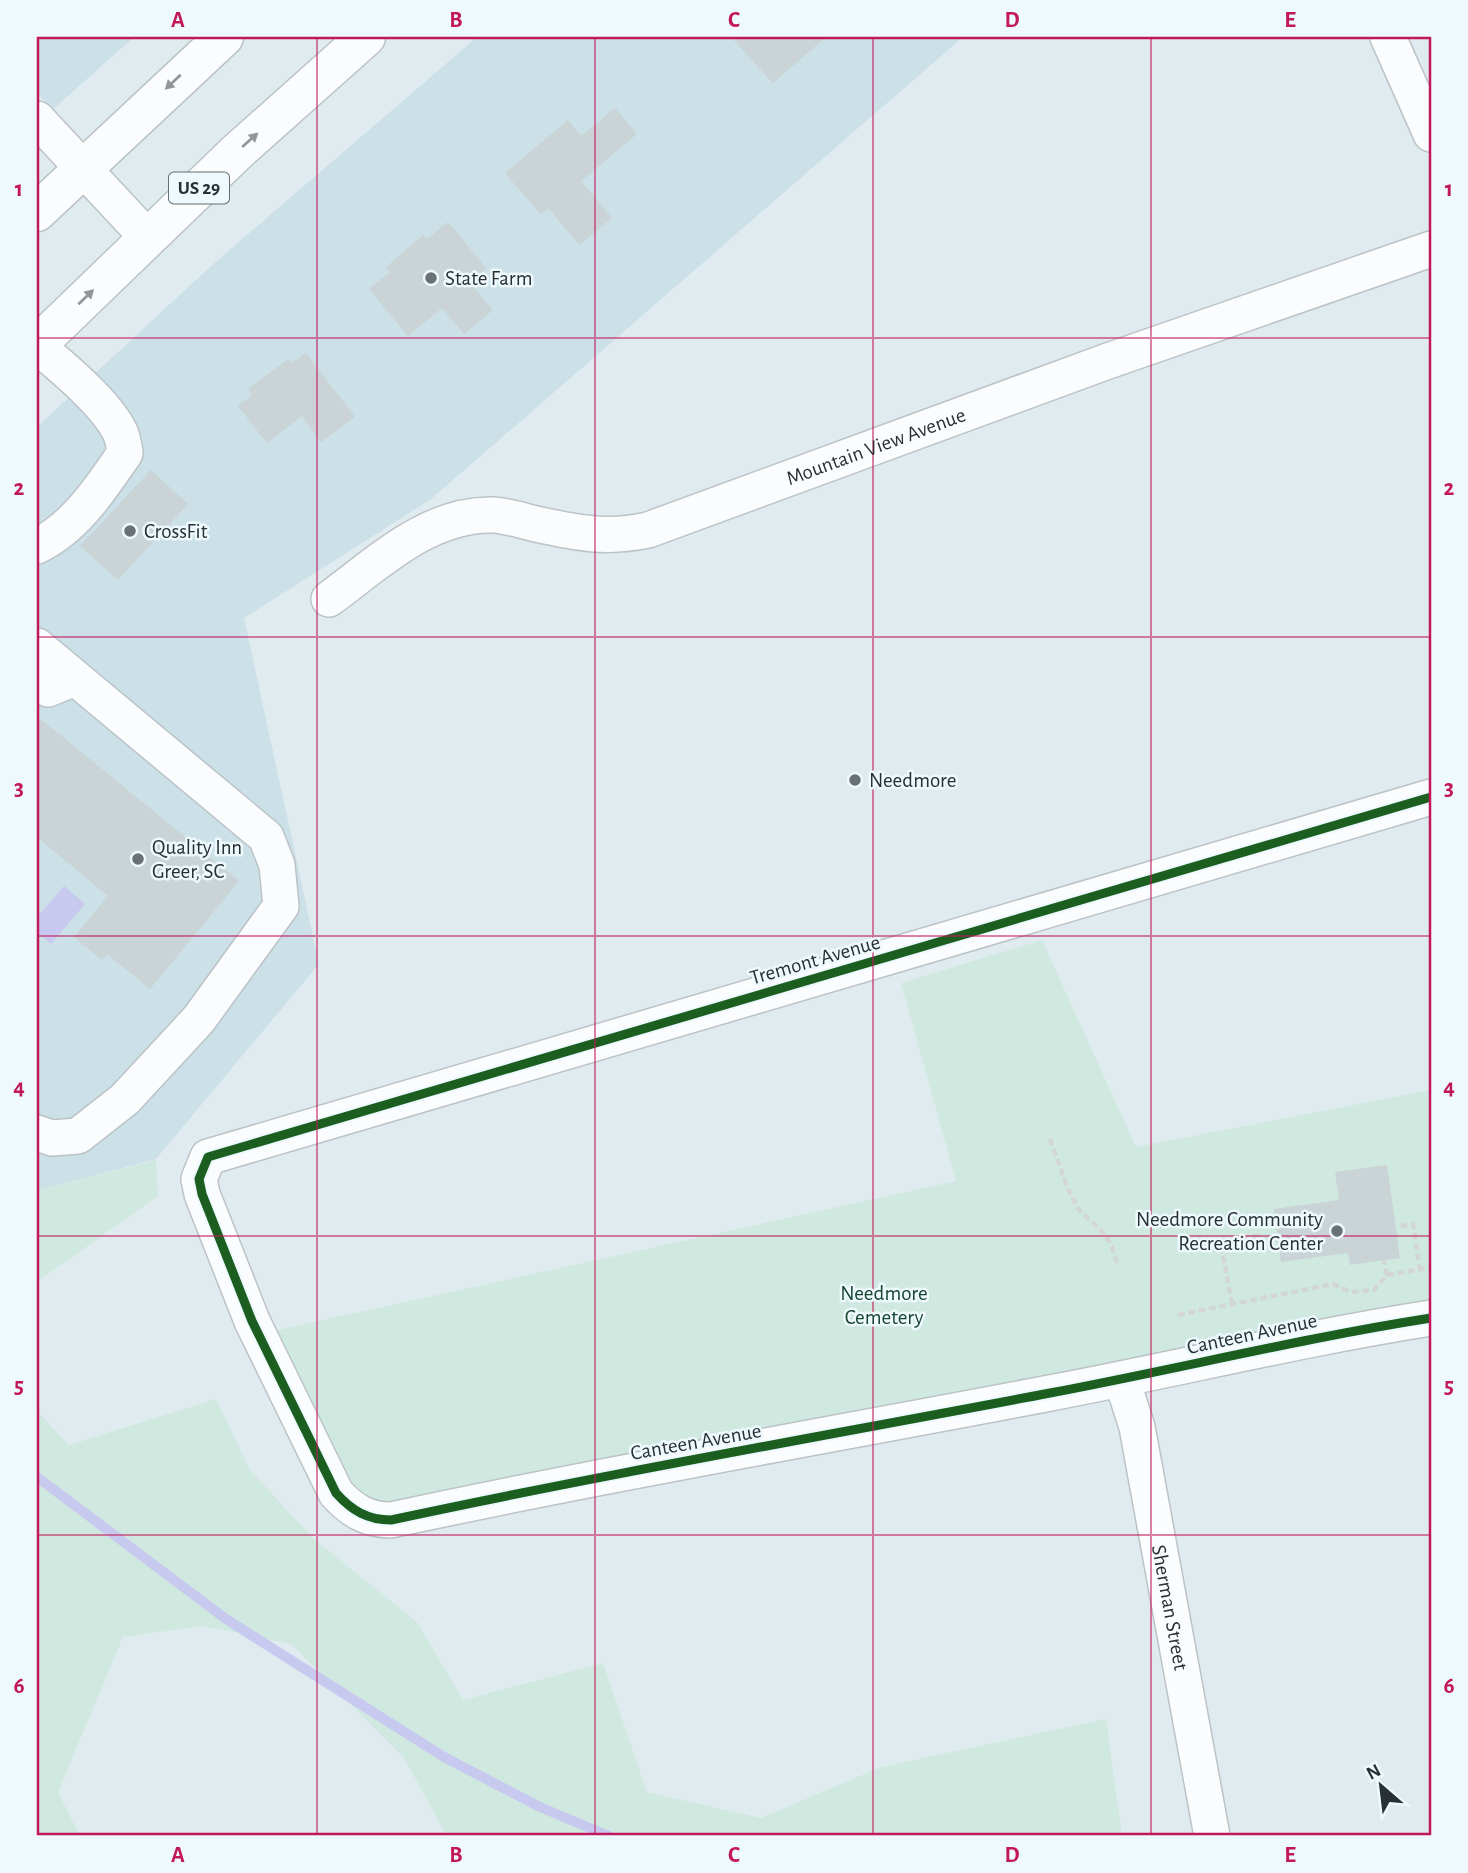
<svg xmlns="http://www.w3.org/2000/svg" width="1468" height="1873" viewBox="0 0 1468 1873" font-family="'Alegreya Sans',sans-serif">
  <rect width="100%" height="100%" fill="#e0ebf0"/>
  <path fill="#cbe0e7" d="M37,37h97l-83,74 -14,-20z
    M477,37h486l-532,462 -187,119 75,346 -163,195 -119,32v-764l173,-160z"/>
  <path fill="#d0e9e0" d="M1042,940l94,207 295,-57v222l-1056,195 -17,-12 -39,-68 -46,-96 683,-150 -55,-198z
    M156,1160l2,36 -121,86v-91z
    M216,1399l34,71 64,69 104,84 45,77 140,-37 44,129 114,26 120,-51 225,-48 16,117h-675l-43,-78 -113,-114 -87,-18 -81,11 -65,155 22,44h-43v-425l32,34z"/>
  <path fill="#c8c9ef" d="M64,886l21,18 -34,40 -14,-12v-15z"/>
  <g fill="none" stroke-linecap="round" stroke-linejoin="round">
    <path stroke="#c8c9ef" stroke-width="10" d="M37,1477l189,142 218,138 96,50 69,29"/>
  </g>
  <path fill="#cad3d5" d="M731,37h95l-53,46z
    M615,108l22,26 -56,47 31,37 -33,27 -31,-37 -7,7 -36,-42 63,-53 13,16z
    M448,222l38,46 -17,14 24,28 -29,24 -22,-26 -34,28 -39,-47 21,-17 -4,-5 37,-32 4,4z
    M306,353l49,64 -34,25 -19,-26 -35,27 -29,-37 14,-11 -4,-6 40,-30 4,4z
    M151,470l37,34 -70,76 -38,-34z
    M37,716l202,165 -89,108 -43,-35 -5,6 -28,-23 34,-41 -71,-59z
    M1387,1165l13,93 -50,7 -2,-12 -67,9 -7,-53 65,-9 -4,-28z"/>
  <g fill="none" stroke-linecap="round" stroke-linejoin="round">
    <g stroke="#bbc3c7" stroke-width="38">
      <g id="minor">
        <path d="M1388,37l43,97"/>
        <path d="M37,119l110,118"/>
        <path d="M37,346c25,21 69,57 83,86 3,6 4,14 5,21 -24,35 -49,74 -88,93"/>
        <path id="s1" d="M329,599c49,-36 100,-86 165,-84 14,1 29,6 42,9 41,9 71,15 112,6l460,-169 323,-112"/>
        <path d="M37,646l229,191 11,28 4,41 -82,113 -74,80 -47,37 -26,2 -15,-5"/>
        <path d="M37,683l11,6 27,-11"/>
        <path d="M1431,797l-1223,360 -9,22 3,15 50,127 84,172c16,18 32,27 55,27 219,-47 439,-85 659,-127 127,-24 253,-55 381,-75"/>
        <path id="s2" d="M1122,1380l15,47 75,409"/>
      </g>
    </g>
    <g stroke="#bbc3c7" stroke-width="41">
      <path id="major" d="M37,212l187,-175
        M37,345l200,-193 129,-115"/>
    </g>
    <path stroke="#d3d6d7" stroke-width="4.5" stroke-dasharray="7 3.5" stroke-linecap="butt" d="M1050,1139l17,48 12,23 21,19 11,15 6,19
      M1401,1226l12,-2 7,46
      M1387,1275l41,-7
      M1232,1304l-11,-61 40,-8
      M1178,1315l155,-31 18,8 23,-2 13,-15 -3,-15"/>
    <use href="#minor" stroke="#fafcfd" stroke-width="35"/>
    <use href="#major" stroke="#fafcfd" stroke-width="38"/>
    <g stroke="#eef9fe" stroke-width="13">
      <path id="cycleway" d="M1431,797l-1223,360 -9,22 3,15 50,127 84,172c16,18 32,27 55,27 219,-47 439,-85 659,-127 127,-24 253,-55 381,-75"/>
    </g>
    <use href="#cycleway" stroke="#1b5e20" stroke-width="9"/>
  </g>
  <defs><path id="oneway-solid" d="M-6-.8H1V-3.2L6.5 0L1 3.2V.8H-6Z" transform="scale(1.75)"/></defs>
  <g fill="#929698">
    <use href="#oneway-solid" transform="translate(173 82) rotate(137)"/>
    <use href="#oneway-solid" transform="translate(250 140) rotate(-42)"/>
    <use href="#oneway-solid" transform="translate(86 297) rotate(-44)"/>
  </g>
  <path fill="none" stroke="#c2185b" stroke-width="2" stroke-opacity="0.55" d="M317,37v1799M595,37v1799M873,37v1799M1151,37v1799M37,338h1394M37,637h1394M37,936h1394M37,1236h1394M37,1535h1394"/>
  <g fill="#697175" stroke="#eef9fe" stroke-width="2.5">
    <circle cx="431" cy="278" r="7"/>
    <circle cx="130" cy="531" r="7"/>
    <circle cx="855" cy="780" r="7"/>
    <circle cx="138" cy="859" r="7"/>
    <circle cx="1337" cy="1231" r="7"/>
  </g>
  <g text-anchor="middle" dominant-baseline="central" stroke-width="5" stroke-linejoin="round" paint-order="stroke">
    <rect fill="#eef9fe" stroke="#646c70" stroke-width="2" x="169" y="172.5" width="60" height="31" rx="5"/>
    <g font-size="19" font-weight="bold" fill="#293033">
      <text x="199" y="188">US 29</text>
    </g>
    <g font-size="21" fill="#293033" stroke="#eef9fe" text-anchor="start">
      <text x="445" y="278">State Farm</text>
      <text x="144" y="531">CrossFit</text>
      <text x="869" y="780">Needmore</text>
      <text x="152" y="847">Quality Inn<tspan x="152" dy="24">Greer, SC</tspan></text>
      <text x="1323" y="1219" text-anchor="end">Needmore Community<tspan x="1323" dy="24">Recreation Center</tspan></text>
    </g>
    <g font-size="21" fill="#293033" stroke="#eef9fe">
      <text stroke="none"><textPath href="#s1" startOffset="588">Mountain View Avenue</textPath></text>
      <text transform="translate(815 960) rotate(-16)">Tremont Avenue</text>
      <text transform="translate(1252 1334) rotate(-12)">Canteen Avenue</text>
      <text transform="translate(696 1442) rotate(-10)">Canteen Avenue</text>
      <text stroke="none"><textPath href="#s2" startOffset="233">Sherman Street</textPath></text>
    </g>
    <g font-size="21" fill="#164530" stroke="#eef9fe">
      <text x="884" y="1293">Needmore<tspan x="884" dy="24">Cemetery</tspan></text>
    </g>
  </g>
  <rect width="1468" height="1873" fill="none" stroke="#eef9fe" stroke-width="77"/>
  <g transform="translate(1381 1786) rotate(332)" stroke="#eef9fe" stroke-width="5" paint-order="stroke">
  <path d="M0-5L12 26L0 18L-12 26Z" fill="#293033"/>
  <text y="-10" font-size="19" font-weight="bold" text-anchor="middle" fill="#293033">N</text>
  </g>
  <rect x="38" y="38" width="1392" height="1796" fill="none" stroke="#c2185b" stroke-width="2.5"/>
  <g font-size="23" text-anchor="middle" font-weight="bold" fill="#c2185b">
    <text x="178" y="27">A</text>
    <text x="456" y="27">B</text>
    <text x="734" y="27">C</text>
    <text x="1012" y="27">D</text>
    <text x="1290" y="27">E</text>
    <text x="19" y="196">1</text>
    <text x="1449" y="196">1</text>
    <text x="19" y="495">2</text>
    <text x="1449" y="495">2</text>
    <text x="19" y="795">3</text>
    <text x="1449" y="795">3</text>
    <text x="19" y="1094">4</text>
    <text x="1449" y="1094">4</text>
    <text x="19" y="1393">5</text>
    <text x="1449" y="1393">5</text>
    <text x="19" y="1693">6</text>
    <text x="1449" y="1693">6</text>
    <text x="178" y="1862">A</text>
    <text x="456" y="1862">B</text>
    <text x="734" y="1862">C</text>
    <text x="1012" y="1862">D</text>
    <text x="1290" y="1862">E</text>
  </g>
</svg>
